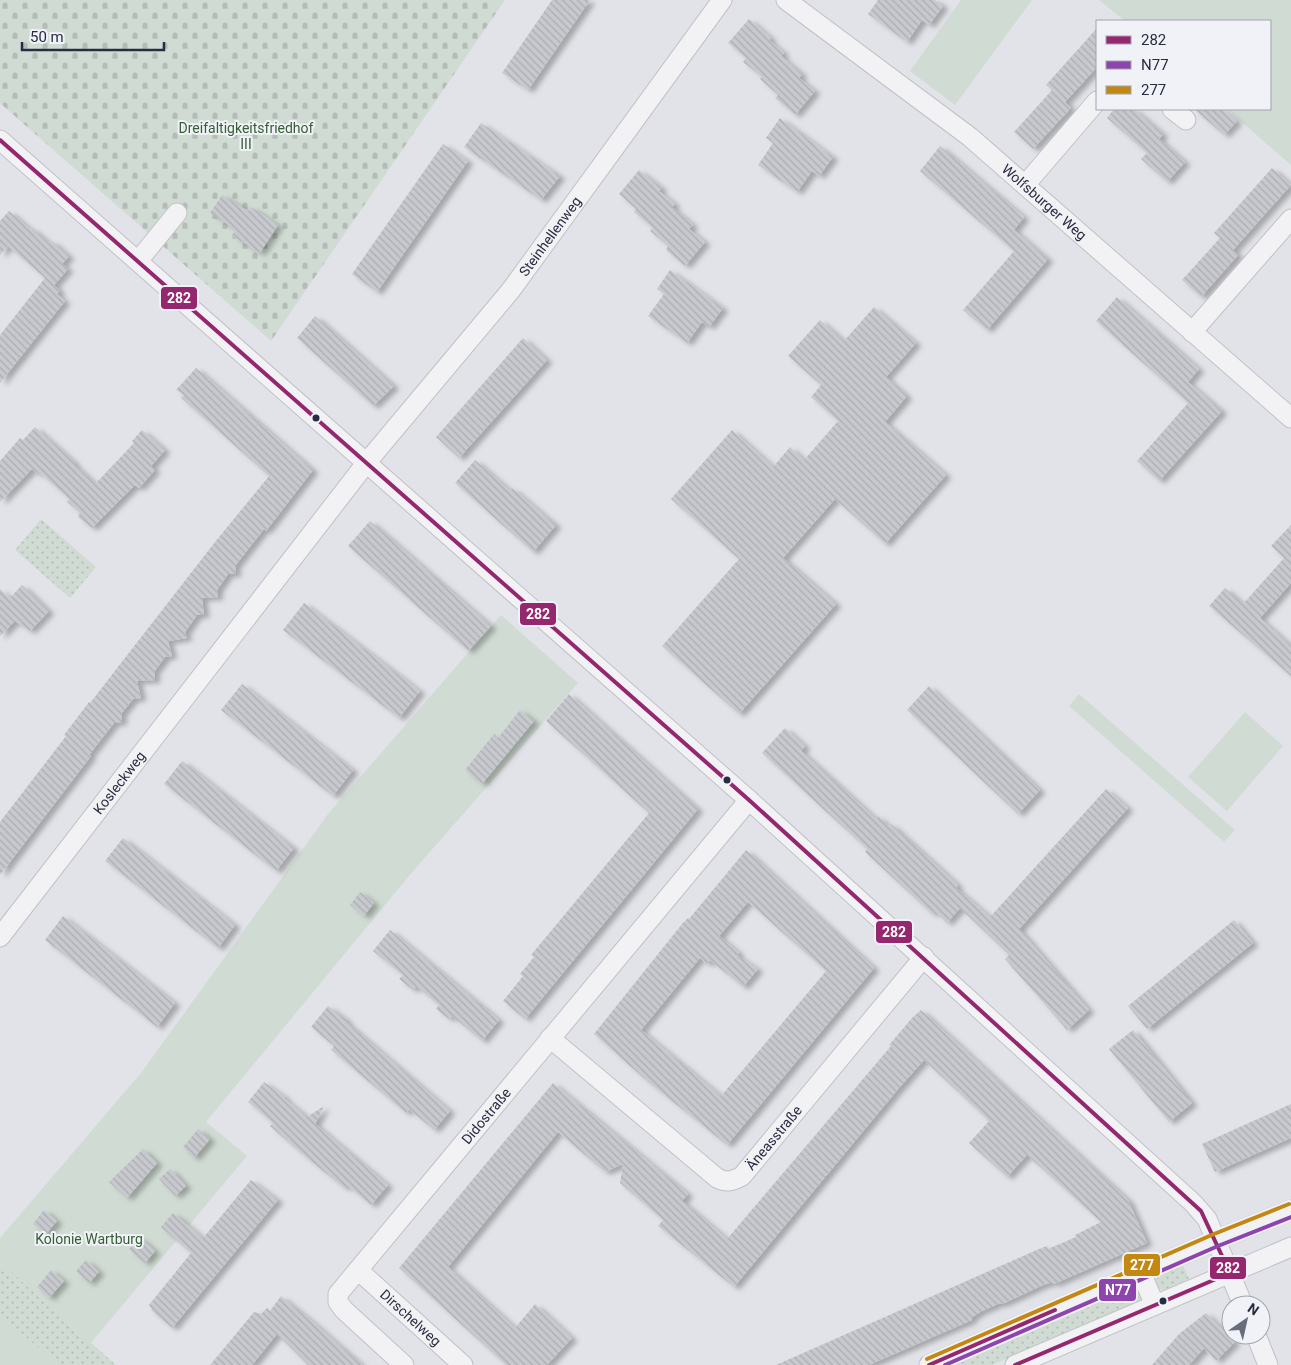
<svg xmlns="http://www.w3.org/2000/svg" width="1291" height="1365" viewBox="0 0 1291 1365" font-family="Roboto,sans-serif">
  <defs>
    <pattern id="grass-dots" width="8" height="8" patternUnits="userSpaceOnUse" patternTransform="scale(1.25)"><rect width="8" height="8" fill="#d0dbd3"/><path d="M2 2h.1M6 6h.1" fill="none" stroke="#b3bcb6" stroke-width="1.8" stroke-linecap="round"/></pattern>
    <pattern id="cemetery-stones" width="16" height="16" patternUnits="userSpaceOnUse" patternTransform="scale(1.25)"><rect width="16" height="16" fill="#d0dbd3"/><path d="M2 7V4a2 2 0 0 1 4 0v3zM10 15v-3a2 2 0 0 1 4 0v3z" fill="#b3bcb6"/></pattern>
    <pattern id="building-back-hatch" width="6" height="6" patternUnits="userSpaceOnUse" patternTransform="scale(1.25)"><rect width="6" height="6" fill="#c8c9cf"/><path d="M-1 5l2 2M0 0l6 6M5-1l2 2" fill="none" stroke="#acadb3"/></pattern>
    <filter id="shadow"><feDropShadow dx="5.5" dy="3" stdDeviation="2.5" flood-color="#0004"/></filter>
  </defs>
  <rect width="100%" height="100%" fill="#e2e3e8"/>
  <path fill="url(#grass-dots)" d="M41,519l55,48 -26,31 -55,-48z
    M0,1262l116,103h-58l-58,-50z
    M1182,1263l7,16 -25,11 -6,-1 -4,-12z
    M1137,1284l6,13 -4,4 -147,64h-46z"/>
  <path fill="url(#cemetery-stones)" d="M0,0h505l-234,341 -271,-238z"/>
  <path fill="#d0dbd3" d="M961,0h71l-77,105 -45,-34z
    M1099,0h192v165l-64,-56h43v-88h-145z
    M501,615l77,68 -170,194 -202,245 41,34 -156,187 -91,-81v-24l141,-165 187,-259z
    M1079,694l156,136 -11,12 -155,-136z
    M1245,712l38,34 -56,65 -39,-34z
    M0,1315l58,50h-58z"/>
  <path fill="url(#building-back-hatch)" fill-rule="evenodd" filter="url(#shadow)" d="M552,0h38l-62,90 -26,-17z
    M878,0h57l8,6 -14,19 -7,-5 -15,22 -39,-28z
    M749,19l22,19 -2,2 15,13 -3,3 21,18 -3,4 16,13 -20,24 -20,-17 3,-3 -18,-16 2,-2 -19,-15 3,-4 -18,-15z
    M1097,28v39l-32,35 6,6 -38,41 -19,-17 38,-42 -6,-5z
    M1114,109h20l29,25 -4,5 26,23 -18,20 -26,-23 6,-6 -40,-35z
    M1194,109h28l15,12 -13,14z
    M780,118l53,39 -14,19 -7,-5 -15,21 -39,-27 15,-22 -7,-5z
    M481,123l79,53 -19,24 -77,-53z
    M443,144l25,17 -91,131 -25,-18z
    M940,146l84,71 -10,13 34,29 -61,71 -24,-20 51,-59 -94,-80z
    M1272,168l19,17 -58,65 5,5 -37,42 -19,-17 38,-42 -6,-5z
    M639,170l23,18 -3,3 16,13 -3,3 21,18 -4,4 16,13 -20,24 -19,-16 2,-4 -18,-15 3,-3 -19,-16 2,-3 -17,-15z
    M222,195l26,16 3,-4 27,18 -18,28 -27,-17 3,-6 -26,-17z
    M9,211l22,19 1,-2 17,15 3,-2 17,15 -7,8 6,5 -14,16 6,6 -3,3 8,7 -65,82v-48l45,-57 -37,-32 -8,9v-34z
    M670,270l53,38 -14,19 -7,-5 -15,21 -39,-27 16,-22 -7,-5z
    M1117,297l82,72 -11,13 34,29 -63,70 -22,-20 51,-58 -92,-82z
    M874,307l42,36 -30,34 21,19 -22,26 61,53 -61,69 -50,-45 -52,59 53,46 -97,110 -77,-68 77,-87 -68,-60 61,-69 41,37 17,-20 14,13 34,-39 -27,-24 10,-12 -33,-29 32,-36 24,21z
    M315,316l79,70 -21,20 -76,-68z
    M523,338l24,22 -88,98 -23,-21z
    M196,368l117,102 -47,61 -2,-2 -29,37 1,8h-8l-11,16 1,7 -16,1 2,17h-7l-12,17 2,6 -19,3 4,15 -7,1 -11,15 1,8 -18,1 4,17 -8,1 -12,15 1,8 -8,1 -25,32 2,1 -91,119v-53l66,-86 -2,-1 25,-33 1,1 125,-161 54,-66 -88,-78 3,-3 -8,-5z
    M35,427l40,36 -1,1 21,20 39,-41 -2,-2 10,-11 23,20 -14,16 4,4 -16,18 -4,-3 -43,43 -14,-11 2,-4 -13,-11 2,-3 -30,-27 -2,2 -5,-5 -32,33v-41l20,-23 3,2z
    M475,460l35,31 2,-3 44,37 -23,27 -78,-69z
    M370,521l121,105 -23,25 -120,-105z
    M1291,525v58l-31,35 31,28v30l-82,-70 16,-18 18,16 41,-46 -13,-12z
    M22,585l27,26 -19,20 -15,-10 -15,15v-47l10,9z
    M304,603l116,88 -21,27 -116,-88z
    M242,684l111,86 -20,26 -112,-86z
    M929,686l111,104 -22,24 -111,-104z
    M569,694l129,115 -173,210 -22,-18 20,-25 -3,-2 14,-17 -3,-2 118,-142 -103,-92z
    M520,710l14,11 -52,63 -17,-14 29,-36 4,4z
    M785,728l20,18 -4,5 75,68 2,-3 10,10 3,-2 67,61 -2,3 34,29 116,-128 22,19 -109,121 70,81 -22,20 -62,-71 4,-4 -49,-47 -13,15 -12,-12 -3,3 -67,-62 2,-3 -105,-96z
    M182,761l112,87 -18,23 -112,-87z
    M123,838l112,87 -17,23 -113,-87z
    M746,850l128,118 -147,177 -80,-64 -53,-47 88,-110 6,-6 1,1zM748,902l78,69 -105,125 -80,-66 59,-72 7,6 3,-4 33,27 15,-18 -21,-14 2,-2 -20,-17z
    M360,892l14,11 -10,13 -14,-11z
    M63,916l112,87 -18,24 -112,-87z
    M1234,920l19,23 -106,86 -19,-23z
    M390,930l109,90 -17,21 -30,-25 -3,3 -13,-10 3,-4 -23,-19 -3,4 -14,-11 4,-4 -30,-24z
    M328,1006l19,14 -1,2 104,89 -16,19 -25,-21 -3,4 -75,-63 3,-4 -23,-19z
    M921,1010l207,190 19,43 -93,41 -1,-2 -10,3 -32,15 -9,4 -2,-1 -20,9 -9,6 1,2 -103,45h-93l263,-116 8,-3 1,3 28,-12 -1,-2 26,-13 -74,-67 -20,22 -38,-34 20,-22 -65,-61 -25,28 -165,199 -76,-61 5,-6 -43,-37 3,-19 -18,8 -47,-40 -110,135 67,61 20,-24 37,34 -25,27h-41l-107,-97 154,-185 135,111 -6,7 45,38 164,-193 -2,-1 23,-27z
    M1133,1030l59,73 -23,19 -60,-73z
    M264,1082l21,15v2l22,18 17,-11 -9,18 73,61 -17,20 -24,-20 -3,3 -49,-40 -25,-22 3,-3 -25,-21z
    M1291,1104v34l-76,34 -13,-28z
    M198,1129l12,10 -16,19 -11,-11z
    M143,1149l14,14 -30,35 -18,-16z
    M170,1169l16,17 -11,10 -16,-17z
    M251,1180l27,20 -106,128 -21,-18 1,-1 -3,-4 42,-52 -30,-26 12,-14 30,25z
    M44,1210l13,11 -11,13 -13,-10z
    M139,1237l16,14 -10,12 -16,-14z
    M86,1260l13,12 -10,11 -13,-12z
    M51,1270l13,11 -15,17 -12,-11z
    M281,1296l33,27 48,42h-54l-31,-31 -25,31h-42l44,-53 7,2 6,-6 3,3z
    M1206,1313l29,29 -19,19 -12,-13 -15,17h-37l27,-31z"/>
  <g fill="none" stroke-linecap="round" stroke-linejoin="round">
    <g stroke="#c0c1c6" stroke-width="21">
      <g id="minor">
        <path id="s1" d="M786,0l184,137 321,281"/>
        <path d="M1172,109l14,11"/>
        <path d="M0,140l749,660 444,403 14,16 36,86"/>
        <path d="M1025,185l72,-84"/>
        <path d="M138,261l39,-48"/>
        <path d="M1192,332l99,-113"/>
        <path id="s2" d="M0,937l367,-475 144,-172 211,-290"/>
        <path id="s3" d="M550,1038l167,140c10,5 16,3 25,-2l182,-219"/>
        <path id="s4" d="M358,1270l105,95"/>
        <path d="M1141,1273l14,32"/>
        <path d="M1256,1335l12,30"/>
        <path id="s5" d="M404,1365l-60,-55 -6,-8v-8l411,-494"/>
        <path d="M929,1365l287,-125 75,-30"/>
        <path d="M1015,1365l276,-118"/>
      </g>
    </g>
    <use href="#minor" stroke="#f2f2f4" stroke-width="19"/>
    <g stroke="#f0f2f7" stroke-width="8">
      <path id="bus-1" d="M0,140l749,660 452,411 29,62 -215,92
        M929,1365l126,-55"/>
    </g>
    <g stroke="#f0f2f7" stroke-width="8">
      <path id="bus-2" d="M945,1365l273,-119 73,-29"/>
    </g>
    <g stroke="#f0f2f7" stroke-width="8">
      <path id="bus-3" d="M927,1359l287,-125 75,-30"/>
    </g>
    <use href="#bus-1" stroke="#95276e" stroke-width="4"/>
    <use href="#bus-2" stroke="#8e44ad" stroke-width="4"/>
    <use href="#bus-3" stroke="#c38811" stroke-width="4"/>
  </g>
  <g fill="#272c43" stroke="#f0f2f7" stroke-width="2">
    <circle cx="316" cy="418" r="4.5"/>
    <circle cx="727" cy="780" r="4.5"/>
    <circle cx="1163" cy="1301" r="4.5"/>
  </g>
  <g text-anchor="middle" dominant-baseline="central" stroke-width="4" stroke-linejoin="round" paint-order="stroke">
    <g font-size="14" fill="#346034" stroke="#f0f2f7">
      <text x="246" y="128">Dreifaltigkeitsfriedhof<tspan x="246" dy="16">III</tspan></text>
      <text x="89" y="1239">Kolonie Wartburg</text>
    </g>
    <g font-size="14" fill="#272c43" stroke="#f0f2f7">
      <text stroke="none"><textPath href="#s1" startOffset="328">Wolfsburger Weg</textPath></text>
      <text stroke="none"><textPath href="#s2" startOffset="891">Steinhellenweg</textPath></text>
      <text stroke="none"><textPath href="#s2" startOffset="195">Kosleckweg</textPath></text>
      <text stroke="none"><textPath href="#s5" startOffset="331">Didostraße</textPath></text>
      <text stroke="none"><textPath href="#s3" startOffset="294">Äneasstraße</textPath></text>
      <text stroke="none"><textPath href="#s4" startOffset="71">Dirschelweg</textPath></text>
    </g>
  </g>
  <g stroke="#f0f2f7" stroke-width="2">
    <rect x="160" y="286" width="38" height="24" rx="5" fill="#95276e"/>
    <rect x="519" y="602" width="38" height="24" rx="5" fill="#95276e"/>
    <rect x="875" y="920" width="38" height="24" rx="5" fill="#95276e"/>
    <rect x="1123" y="1253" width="38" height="24" rx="5" fill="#c38811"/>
    <rect x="1209" y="1256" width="38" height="24" rx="5" fill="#95276e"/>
    <rect x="1098" y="1278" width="39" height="24" rx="5" fill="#8e44ad"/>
  </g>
  <g font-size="14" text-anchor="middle" font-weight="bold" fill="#fff">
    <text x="179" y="303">282</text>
    <text x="538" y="619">282</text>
    <text x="894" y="937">282</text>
    <text x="1142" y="1270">277</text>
    <text x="1228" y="1273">282</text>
    <text x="1118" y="1295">N77</text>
  </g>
  <rect x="1096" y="20" width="175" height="90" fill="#f0f2f7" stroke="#a0a3af"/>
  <rect x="1106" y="36" width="25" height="8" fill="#95276e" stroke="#a0a3af"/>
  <text x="1141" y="45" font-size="15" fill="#272c43">282</text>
  <rect x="1106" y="61" width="25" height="8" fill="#8e44ad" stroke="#a0a3af"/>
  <text x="1141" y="70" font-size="15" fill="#272c43">N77</text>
  <rect x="1106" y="86" width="25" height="8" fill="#c38811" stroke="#a0a3af"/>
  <text x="1141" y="95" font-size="15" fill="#272c43">277</text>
  <g transform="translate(1246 1320) rotate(34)"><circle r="24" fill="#f0f2f7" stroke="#a0a3af"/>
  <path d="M0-4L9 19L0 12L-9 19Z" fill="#686c7d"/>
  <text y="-8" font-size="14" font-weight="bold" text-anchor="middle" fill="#272c43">N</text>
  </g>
  <path d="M22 42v8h142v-8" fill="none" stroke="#272c43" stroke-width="2.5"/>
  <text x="30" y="42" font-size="15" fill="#272c43" stroke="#f0f2f7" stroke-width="4" paint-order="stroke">50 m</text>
</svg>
